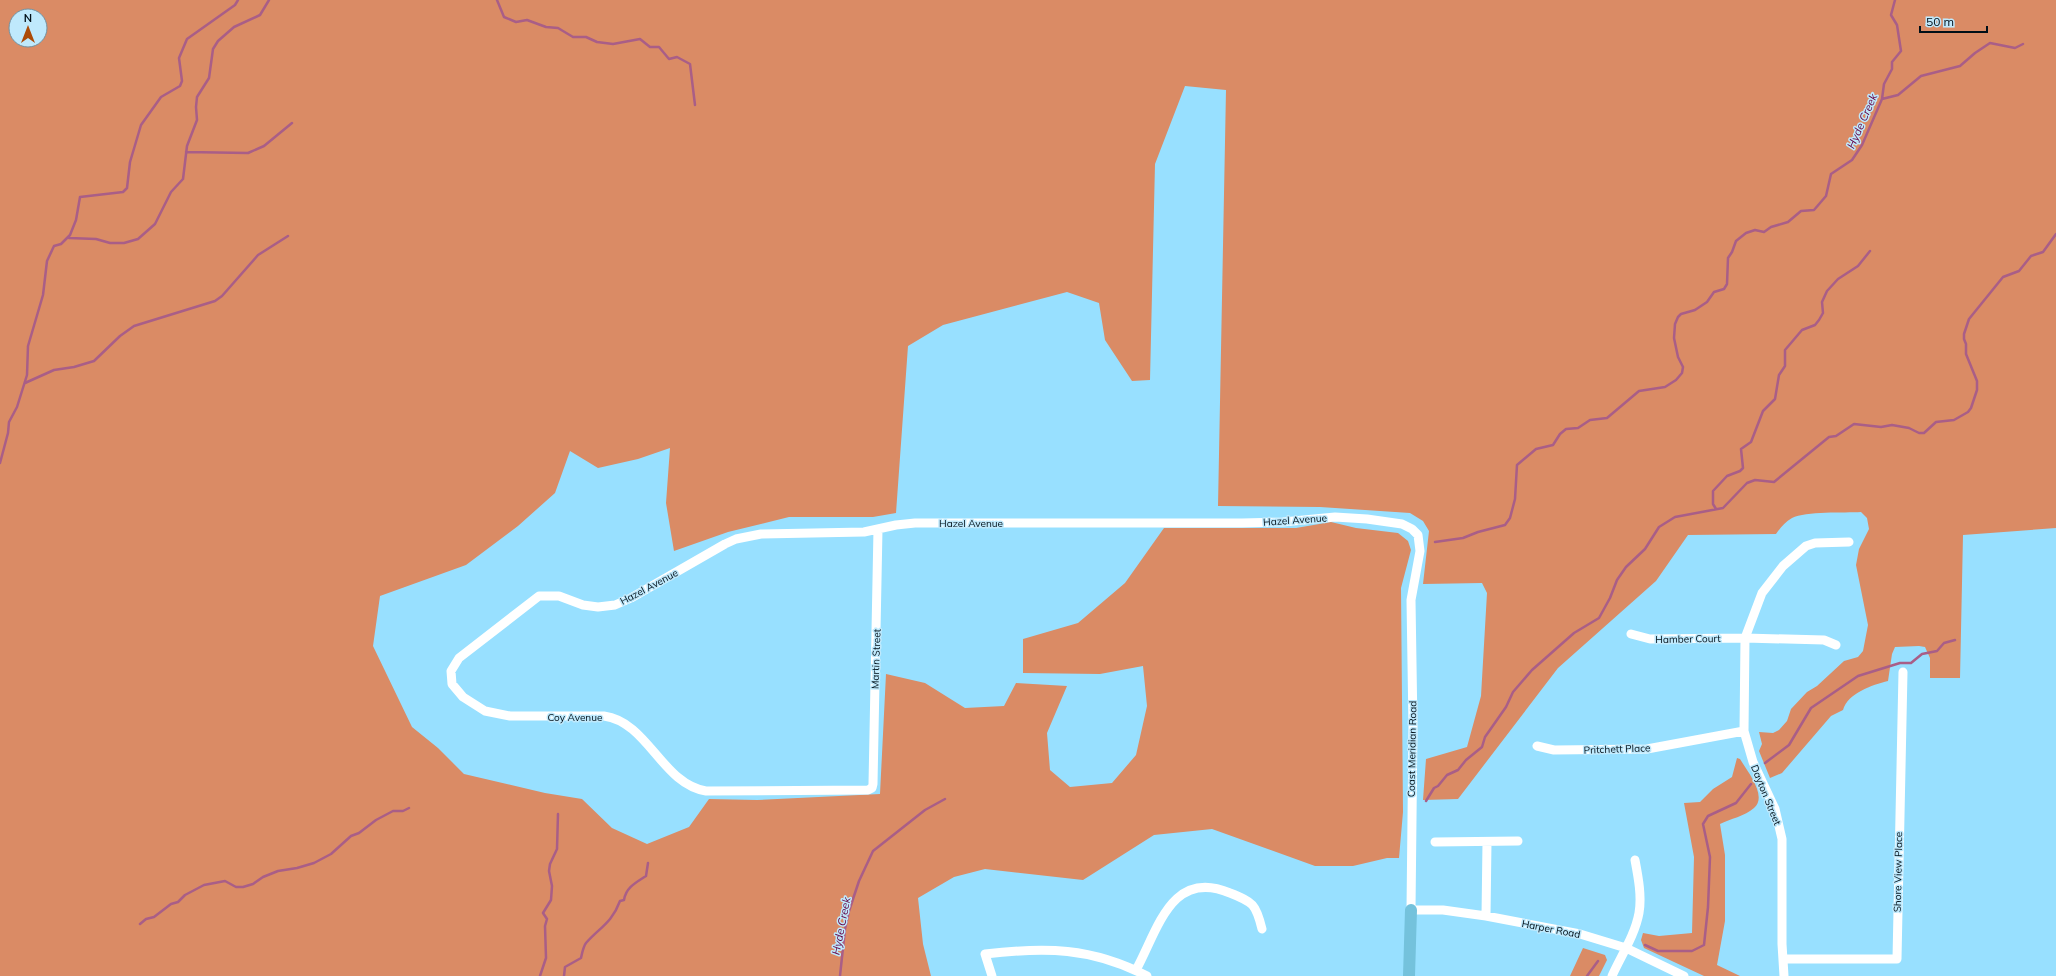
<svg xmlns="http://www.w3.org/2000/svg" width="2056" height="976" viewBox="0 0 2056 976" font-family="Mulish,sans-serif">
  <rect width="100%" height="100%" fill="#98e0ff"/>
  <path fill="#da8b65" fill-rule="evenodd" d="M0,0h2056v528l-93,7 -3,143h-30v-20l-5,-11 -6,-1 -24,1 -3,7 -4,27c-16,4 -40,12 -45,29l-12,6 -49,57 -12,5 -11,-27 3,-7 -3,-12 14,1 6,-3 8,-9 4,-12 16,-17 10,-6 27,-25 14,-4 5,-6 5,-26 -12,-60 3,-16 10,-20 -2,-11 -6,-6c-17,1 -55,-1 -69,6 -7,4 -12,10 -16,16l-88,1 -32,46 -98,87 -100,131 -35,1 3,-41 41,-12 14,-51 6,-103 -5,-10 -59,1 6,-53 -6,-10 -13,-8 -90,-6 -102,-1 8,-416 -41,-4 -30,78 -5,216 -18,1 -27,-41 -6,-37 -32,-11 -124,33 -35,21 -12,167 -23,4h-84l-61,15 -54,19 -8,-48 4,-55 -32,11 -40,9 -28,-17 -15,42 -37,33 -52,39 -86,31 -7,50 39,81 26,21 26,26 81,19 37,6 30,29 35,16 42,-17 20,-28 48,1 123,-6 6,-120 39,9 40,25 39,-2 12,-23 51,3 -20,47 3,37 20,17 42,-4 24,-28 11,-49 -4,-40 -43,8 -77,-1v-34l55,-16 47,-40 39,-55h132l35,-6 25,6 42,5 10,8 3,9 -10,38 2,224 -4,46h-12l-34,8h-38l-103,-37 -58,6 -71,45 -98,-11 -31,8 -36,21 5,46 8,32h-931zM16,16h24v24h-24z
    M1737,758l3,1c7,12 28,37 14,49 -9,8 -24,11 -34,16l5,31v66l-8,44 23,11h-36l-60,-28 -3,-8 2,-7 16,3 33,-3 2,-76 -10,-54 16,-1 13,-13 19,-12z
    M1583,948l22,7 2,5 -8,16h-29z"/>
  <g fill="none" stroke-linecap="round" stroke-linejoin="round">
    <path stroke="#a95e87" stroke-width="2.5" d="M497,0l7,17 12,5 11,-2 19,7 12,1 15,9h13l11,5 16,2 27,-5 10,8h9l10,12 8,-2 13,7 5,41
      M1882,99l16,-4 23,-19 39,-10 15,-13 15,-10 25,5 8,-4
      M186,152l62,1 16,-7 28,-23
      M69,238l27,1 14,4h14l14,-4 17,-15 16,-32 12,-13 4,-33 10,-26 -1,-13 1,-10 12,-19 4,-29 5,-8 16,-14 26,-12 9,-15
      M25,383l29,-13 20,-3 20,-6 26,-25 14,-10 81,-25 7,-5 36,-41 30,-19
      M0,463l8,-30 1,-11 8,-15 10,-32 1,-29 15,-51 4,-34 7,-15 7,-2 9,-9 6,-15 4,-23 43,-5 4,-4 3,-26 11,-37 20,-28 19,-11 2,-5 -3,-23 8,-19 48,-34 3,-5
      M1716,509l-3,-5v-13l14,-15 13,-5 3,-3 -2,-19 10,-7 12,-31 12,-12 4,-24 6,-9v-16l17,-20 13,-5 4,-5 4,-7 -1,-11 5,-11 11,-12 20,-13 12,-15
      M1435,542l28,-4 15,-6 27,-7 5,-7 5,-19 2,-34 19,-16 17,-4 7,-11 6,-5 12,-1 12,-8 17,-2 32,-27 26,-4 11,-7 6,-7 1,-6 -5,-10 -4,-19 1,-14 3,-7 3,-3 14,-4 12,-8 7,-10 10,-3 3,-5 1,-26 4,-6 4,-11 10,-8 9,-3 9,2 7,-5 17,-5 13,-11 13,-1 12,-14 5,-22 21,-14 10,-15 20,-46 2,-15 8,-15v-7l9,-11 -4,-26 -6,-10 4,-15
      M1765,763l24,-18 22,-37 47,-32 42,-13h11l11,-9 15,-3 7,-8 11,-3
      M1426,801l8,-13 4,-2 9,-11 11,-5 8,-10 16,-13 3,-10 21,-30 7,-15 19,-22 42,-37 25,-15 11,-20 7,-18 9,-13 19,-18 14,-22 16,-10 48,-9 24,-25 8,-3 19,2 55,-45 7,-1 18,-12 27,3 11,-2 17,3 10,5h5l12,-11 18,-2 14,-8 3,-4 6,-18v-9l-11,-27v-10l-2,-5v-5l5,-15 34,-42 16,-6 12,-15 12,-4 13,-18
      M140,924l6,-5 8,-2 17,-13 7,-2 7,-7 19,-10 21,-4 11,6h7l10,-3 10,-7 15,-6 19,-3 17,-5 17,-9 20,-18 8,-3 17,-13 17,-9h10l6,-3
      M1645,945l13,6h34l12,-6 4,-38 2,-50 -7,-33 5,-8 28,-13 15,-19
      M540,976l6,-18 -1,-32 2,-7 -4,-6 8,-13 1,-14 -3,-15 1,-7 7,-15 1,-35
      M564,976l1,-9 16,-9c1,-4 2,-11 5,-15 13,-15 26,-20 34,-42l4,-1c2,-13 13,-18 22,-24l2,-13
      M840,976l5,-47 4,-18 10,-30 14,-30 52,-41 20,-11
      M1587,976l11,-15"/>
    <path stroke="#fff" stroke-width="9" d="M878,529l-5,255 -1,4 -4,2 -162,1c-44,-7 -58,-69 -102,-75h-94l-25,-5 -22,-14 -11,-13 -1,-13 8,-13 80,-62h20l24,9 15,2 17,-2 16,-7 94,-54 11,-5 25,-5 103,-2 32,-7 19,-2h327l41,-1 52,-5 32,2 35,5 10,5 6,6 2,16 -9,49 2,127 -2,183h32l43,6 94,18 46,14 58,28
      M1631,634l19,5 95,-1 79,2 12,5
      M1537,746l17,4 93,-1 97,-18
      M1435,842l83,-1
      M1486,916l1,-74
      M1783,959h114l6,-287
      M1136,970c22,-40 35,-102 94,-77 23,9 26,11 32,36
      M992,976l-7,-22c60,-7 106,-7 162,22
      M1612,976c9,-20 23,-41 27,-63 3,-17 -1,-37 -4,-53
      M1784,976l-2,-32v-105l-7,-30 -22,-47 -9,-31 1,-93 17,-45 21,-27 23,-20 9,-3 34,-1"/>
    <path stroke="#74c2dc" stroke-width="12" d="M1409,976l2,-66"/>
  </g>
  <g text-anchor="middle" dominant-baseline="central" stroke-width="3" stroke-linejoin="round" paint-order="stroke">
    <g font-size="10" fill="#000f18" stroke="#bfe9fc">
      <text transform="translate(1295 520) rotate(-4)">Hazel Avenue</text>
      <text x="971" y="523">Hazel Avenue</text>
      <text transform="translate(649 587) rotate(-28)">Hazel Avenue</text>
      <text transform="translate(1688 639) rotate(-1)">Hamber Court</text>
      <text transform="translate(876 659) rotate(-88)">Martin Street</text>
      <text x="575" y="717">Coy Avenue</text>
      <text transform="translate(1412 749) rotate(-89)">Coast Meridian Road</text>
      <text transform="translate(1617 749) rotate(-2)">Pritchett Place</text>
      <text transform="translate(1766 795) rotate(68)">Dayton Street</text>
      <text transform="translate(1898 872) rotate(-89)">Shore View Place</text>
      <text transform="translate(1551 929) rotate(11)">Harper Road</text>
    </g>
    <g font-size="11" font-style="italic" fill="#630144" stroke="#bfe9fc">
      <text transform="translate(1862 121) rotate(-66)">Hyde Creek</text>
      <text transform="translate(841 926) rotate(-79)">Hyde Creek</text>
    </g>
  </g>
  <g transform="translate(28 28)"><circle r="19" fill="#bfe9fc" stroke="#7392a1"/>
  <path d="M0-3L7 15L0 10L-7 15Z" fill="#ac4a06"/>
  <text y="-6" font-size="11" font-weight="bold" text-anchor="middle" fill="#000f18">N</text>
  </g>
  <path d="M1920 26v6h67v-6" fill="none" stroke="#000f18" stroke-width="2"/>
  <text x="1926" y="26" font-size="12" fill="#000f18" stroke="#bfe9fc" stroke-width="3" paint-order="stroke">50 m</text>
</svg>
